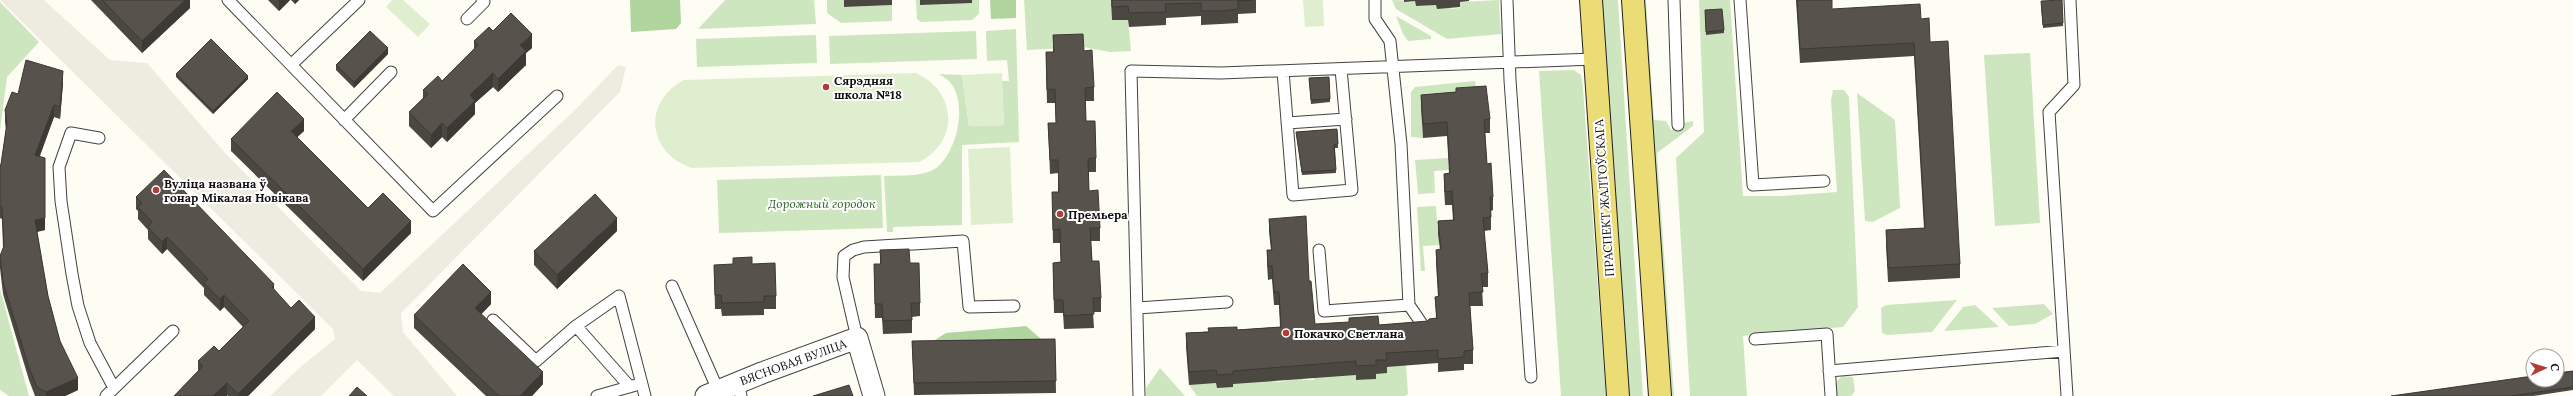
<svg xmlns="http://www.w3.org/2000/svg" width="2573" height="396" viewBox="0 0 2573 396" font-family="Lora,serif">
  <rect width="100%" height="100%" fill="#fefdf3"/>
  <path fill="#cee6bf" d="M725,0h89l2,24 -118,5z
    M827,0h17v7l48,-2v16l-51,2 -14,-10z
    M916,0h63v14l-7,6 -51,2 -4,-3z
    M1024,0h87l17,20 3,31 -21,1 -27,-5 -56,3z
    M1392,0l23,1 1,5 15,-1 5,-5 1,9 13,-6 1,6 9,-1v-6l39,-2 2,34 -54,5 -51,-30z
    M1599,0h19l25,396h-18z
    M1638,0h8l8,120 12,1 5,9 12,-2v-5l10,-2v5l-36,27 17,243h-10z
    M1699,0h31l13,196h38l56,-4 -6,-92 2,-10h11l5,7 9,210 -15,20 -100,9 4,60h-57l-14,-238 28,-26z
    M0,2l39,40 -32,35 -7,53z
    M1396,16l35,20v3l-23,2 -5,-7z
    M1016,29l3,113 -57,3v80l-69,2v5h-6l-3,-56c15,-1 35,1 49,-6 24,-14 36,-68 16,-89 -2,-2 -7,-5 -10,-7l23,1 7,51 35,-1 -2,-44h7l-2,-21 -20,1 -1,-30z
    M976,31l1,28 -147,5 -1,-28z
    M816,35l1,28 -120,4 -1,-28z
    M2030,53l10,170 -45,3 -11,-171z
    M1574,70l7,5 2,13 23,308h-45l-22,-325z
    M1475,81l2,13 -56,14 2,30 -12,-1v-45l4,-5z
    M1857,93l38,27 5,88 -27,14 -8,-1z
    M1448,158l1,12 -15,1 1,22 -17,1 -3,-34z
    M881,175l2,53 -164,5 -2,-53z
    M1436,206l1,16 16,-1 -14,13v11l-16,1 2,25h-4l-4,-64z
    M0,289l29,107h-20l-9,-6z
    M1957,300l-25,32 -45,3 -5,-2 -1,-25 5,-3z
    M2044,304l9,10 -18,10 -26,2 -17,-18z
    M1975,305l24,22 -55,4 19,-24z
    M1406,365l2,29 -3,2h-208l-8,-11 44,-5 31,2 -1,-8 12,-1 1,9 10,-1v-8l17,-1v8h11l-1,-9 43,4v5l20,-1v-5l10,-7z
    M1160,368l25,28h-39v-8z
    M1842,376l11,1 2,14 -4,5h-16l1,-14z"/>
  <path fill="#b1d59f" d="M630,0h50l1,23 -5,6 -45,3z
    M990,0h26v18l-25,1z
    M1026,326l29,25 -128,-6 19,-12z"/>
  <path fill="#e0eed0" d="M392,0h11l27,24 -12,13 -32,-30z
    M1303,0h20l1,26 -19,1z
    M916,73c41,19 44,68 3,89l-227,6c-45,-15 -50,-66 -8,-88z
    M1002,73l2,52 -35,1 -7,-51z
    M1010,147l3,76 -42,2 -3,-76z"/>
  <path fill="#eeece1" d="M0,0h44l66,60 37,3 79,91 135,137 19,2 196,-184 42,-44 8,2 -6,25 -219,221 2,19 54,64h-63l-37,-36 -36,36h-51l28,-27 37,-30 -2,-10z"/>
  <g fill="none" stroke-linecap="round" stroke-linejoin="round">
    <g stroke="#424242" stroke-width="13">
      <path id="service" d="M228,0l205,211 124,-115
        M1507,0l3,80 21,297
        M1674,0l4,125
        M1740,0l13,185 71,-4
        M467,19l17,-17 -2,-2
        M292,64l67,-64
        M1283,71l10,124 59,-5 -11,-121
        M344,120l47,-48
        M1287,123l59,-4
        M99,138l-28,-5 -12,34 2,34 11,73 6,32 12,37 24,45
        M1319,250l5,61 85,-6 -8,-161 -11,-103 -15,-22v-19
        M672,286l46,104
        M1409,305l15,22
        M1137,308l90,-6
        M493,320l43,41 40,-35 43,-30 26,100
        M576,326l54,61
        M857,338l-14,-61 1,-21 9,-6 11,-3 99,-6 6,66 45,-1
        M1755,339l72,-5 4,62
        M1829,371l235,-20
        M738,382l3,14
        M106,396l67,-65
        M597,396l39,-11
        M1139,396l-8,-325 90,2 373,-14
        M2067,396l-18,-284 25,-27 -4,-85"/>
    </g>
    <g stroke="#424242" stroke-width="23">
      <path id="minor" d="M706,396l56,-23 95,-35 17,58"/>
    </g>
    <g stroke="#202020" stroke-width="24">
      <path id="primary" d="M1591,0l27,396
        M1633,0l27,396"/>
    </g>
    <use href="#service" stroke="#fff" stroke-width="11"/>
    <use href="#minor" stroke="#fff" stroke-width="21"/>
    <use href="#primary" stroke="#ebdc75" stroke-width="22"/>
  </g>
  <path fill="#4b4741" d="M91,0h99v8l-48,45z
    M268,0h22l-11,11z
    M291,0h8l-4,4z
    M844,0h48v5l-48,2z
    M920,0h52v3l-52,2z
    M1111,0h145v13l-18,1v9l-17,1 -20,1v-9l-35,2v7l-37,2 -1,-7h-16z
    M1404,0h65v1l-9,1v5l-23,2 -1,-4 -20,1 -1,-5 -11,1z
    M1796,0h36v9l89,10 9,23 30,222v14l-72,4 -2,-38v-14l38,-2 -10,-172 -114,7z
    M2062,0l1,26 -20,2 -2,-23z
    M1705,10l19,20v3l-18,2z
    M493,31l39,17 -6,5v12l-28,27 -5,-5 -18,16v11l-28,28 -5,-5 -11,11 -22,-22v-14l14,-14v-8l19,-9 32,-32v-8z
    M1053,35l31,16 10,36v14h-9l1,20 10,37v14h-8l1,19 11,37v13h-9l1,20 9,37v14h-8l1,16 -30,1 -1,-16h-9l-1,-50 8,-1 -1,-19h-7l-1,-51h6v-19l-8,1 -2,-51h8l-1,-20h-8l-1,-37v-14h7z
    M388,54l-34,34 -18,-18v-5z
    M176,74l72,5 -35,35 -37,-37z
    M1329,77l1,25 -19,2 -2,-26z
    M63,83l-3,36 -6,-2 -14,39 5,74 -8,2 11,64 12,45 18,49 -13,6h-30l-6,-16 -26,-86 -3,-26v-12l3,-8 -1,-29 -2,-1v-52l1,-2 5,-34 -1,-8v-12l13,-16z
    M1456,88l34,31v14h-5l2,31 6,33v13l-2,1v19l-7,1 4,42v14h-6l1,19h-13l3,44v14h-9v6l-26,2v-9l-51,4v6l-11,1v5l-20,1v-5l-123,9v3l-16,1 -1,-5 -27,2 -3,-38v-14l94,-6 -1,-22h-5l-2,-26 -4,1 -1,-16v-14h4l-2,-18v-13l40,62 6,43 64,1 49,-4 8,-3 -1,-21h3l-2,-34v-13h4l-2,-16v-13l15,-1 -1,-15h-7l-1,-18v-13l5,-1 -2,-37 -24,2 -2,-30v-13l35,-3z
    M1337,129l1,19h-3l1,25 -34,2 -6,-43z
    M304,131l-7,6 71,71 43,25 -48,48 -132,-130v-12z
    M136,197l138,93 17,18 24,21 -67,67h-20l-1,-1v1h-53l24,-25v-10l21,-10 24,-24 -19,-20 -4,4 -16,-16v-7l-37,-39 -5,5 -14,-15v-9l-10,-11v-8l-2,-2z
    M617,231l-60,58 -23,-24v-14z
    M880,250l30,13 10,40v13l-8,1v16l-29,1 -1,-16h-7l-1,-54h6z
    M752,264l24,32v13h-12v6l-42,1 -1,-7h-6l-1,-44z
    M491,304l-10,10 62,70 -11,12h-46l-72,-68v-13z
    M1055,339l1,54 -142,2 -2,-54z
    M2573,371v19l-40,6h-142z"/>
  <path fill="#3d3935" d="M185,0h5v8l-48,45v-12z
    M279,0h11l-11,11z
    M295,0h4l-4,4z
    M532,34v14l-6,5v12l-28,27v-13l22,-34z
    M388,48v6l-34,34v-6z
    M63,71v12l-3,36v-12z
    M493,73v14l-18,16v11l-28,28v-14l23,-33z
    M248,76v3l-35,35v-3z
    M54,105v12l-19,50v-12z
    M304,119v12l-13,12v-12z
    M442,123v14l-11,11v-13z
    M45,158v72l-10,2v-12z
    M617,218v13l-60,58v-14z
    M411,221v12l-48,48v-12z
    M167,237v12l-5,5v-12z
    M274,284v13l-2,-10z
    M491,292v12l-16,17v-13z
    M224,295v12l-4,4v-12z
    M315,317v12l-67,67h-10v-2z
    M543,372v12l-11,12h-12z
    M78,378v12l-13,6h-19v-4z
    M227,383v13h-14z"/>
  <path fill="#57524c" stroke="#3d3935" d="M102,0h83l-43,41z
    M1112,0h141l-15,1v8l-17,2h-20v-8l-36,1 1,8 -37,1 -1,-7 -16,1z
    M1797,0h35v9l88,-5 1,15 8,-1 1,24 18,-1 12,223 -72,4 -2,-38 39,-2 -11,-185 -114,6z
    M2062,0l1,23 -20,2 -2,-24z
    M1722,9l2,21 -18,2 -1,-22z
    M511,13l21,21 -12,11 6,6 -28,28 -5,-6 -23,22 5,6 -28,27 -5,-5 -11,12 -22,-23 19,-18 -5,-4 15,-14 4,5 36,-36 -4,-4 15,-14 4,4z
    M370,31l18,17 -34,34 -18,-17z
    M1083,34l1,17 8,-1 2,37 -9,1 1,33h9l1,37 -8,1 1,32 9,-1 2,38h-10l2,33h7l2,37h-8l1,16 -30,2 -1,-16h-9l-1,-37 8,-1 -1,-33 -7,1 -1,-38h7l-1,-32h-8l-2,-37h8l-1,-34 -8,1 -1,-38h8l-1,-17z
    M211,39l37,37 -35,35 -37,-37z
    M26,60l37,11 -3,36 -6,-2 -19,50 10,3v60l-10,2 13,76 12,45 18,37 -32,14 -9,-5 -8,-19 -26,-86 -3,-26 4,-10 -2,-39 -2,-1v-40l1,-2 6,-41 -2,-13 7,-18 6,2z
    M1329,77l1,22 -19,1 -2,-22z
    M1486,86l4,33 -6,1 3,44 4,-1 2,34h-3l1,20 -8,1 5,55 -7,1 2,18 -14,1 4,57 -9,1v6l-26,2v-9l-52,3 1,7h-11v5l-20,1v-5l-123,10v3l-16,1 -1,-5 -27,2 -3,-39 23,-1 -1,-4 29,-1v3l44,-3 -2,-35h-5l-2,-26h-4l-1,-16h5l-3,-31 37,-3 3,65h2l4,43 34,-2v-4l29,-2 1,9 49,-4 1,-2 8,-1 -2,-21 4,-1 -3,-46 5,-1 -3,-28 16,-1 -2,-29 -7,1 -1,-18 6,-1 -3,-51 -24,2 -2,-29 35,-3v-4z
    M277,92l27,27 -13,12 77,77 15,-15 28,28 -48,48 -132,-130z
    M1337,129l1,15 -4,1 2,25 -34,2 -6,-40z
    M164,170l110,114 -2,3 19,21 8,-8 16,17 -77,77 -11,-11 -14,13h-39l29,-30 -5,-5 16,-15 5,5 30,-30 -25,-26 -4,4 -16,-16 4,-4 -41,-42 -5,5 -14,-15 4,-5 -14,-15 4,-4 -6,-6z
    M595,194l22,24 -60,57 -23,-24z
    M909,249l1,14h9l1,40h-9l1,17 -29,1 -1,-17h-7l-1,-40h7l-1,-14z
    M752,257v7l23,-1 1,33h-12v6l-42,1 -1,-8h-6l-1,-30 19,-1v-6z
    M463,264l28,28 -16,16 68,64 -23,24h-21l-85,-81z
    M1055,339l1,42 -142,2 -2,-42z
    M2573,371v16l-62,9h-120l142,-20v4h24v-7z
    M849,385l4,11h-40z
    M357,387l10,9h-18z"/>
  <g fill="#b33c34" stroke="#fff" stroke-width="1.5">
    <circle cx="826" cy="87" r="4"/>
    <circle cx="156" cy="190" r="4"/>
    <circle cx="1060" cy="214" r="4"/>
    <circle cx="1286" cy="333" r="4"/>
  </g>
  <g text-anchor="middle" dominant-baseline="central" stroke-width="4" stroke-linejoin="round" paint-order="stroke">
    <g font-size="12" font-weight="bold" fill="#0f0f0f" stroke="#fff" text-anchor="start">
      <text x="834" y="80">Сярэдняя<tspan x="834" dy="14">школа №18</tspan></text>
      <text x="164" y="183">Вуліца названа ў<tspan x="164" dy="14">гонар Мікалая Новікава</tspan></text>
      <text x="1068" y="214">Премьера</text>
      <text x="1294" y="333">Покачко Светлана</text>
    </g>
    <g font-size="12" fill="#0f0f0f" stroke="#fff">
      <text transform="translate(1604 198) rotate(-94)">ПРАСПЕКТ ЖАЛТОЎСКАГА</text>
      <text transform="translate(793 362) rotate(-20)">ВЯСНОВАЯ ВУЛІЦА</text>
    </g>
    <g font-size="12" font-style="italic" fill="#2b6125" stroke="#fff">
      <text x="822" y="203">Дорожный городок</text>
    </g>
  </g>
  <g transform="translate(2545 368) rotate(86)"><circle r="19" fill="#ffffff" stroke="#9f9f9f"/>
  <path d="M0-3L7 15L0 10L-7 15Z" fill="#b33c34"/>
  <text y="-6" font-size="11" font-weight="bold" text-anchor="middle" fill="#0f0f0f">С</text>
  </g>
</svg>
